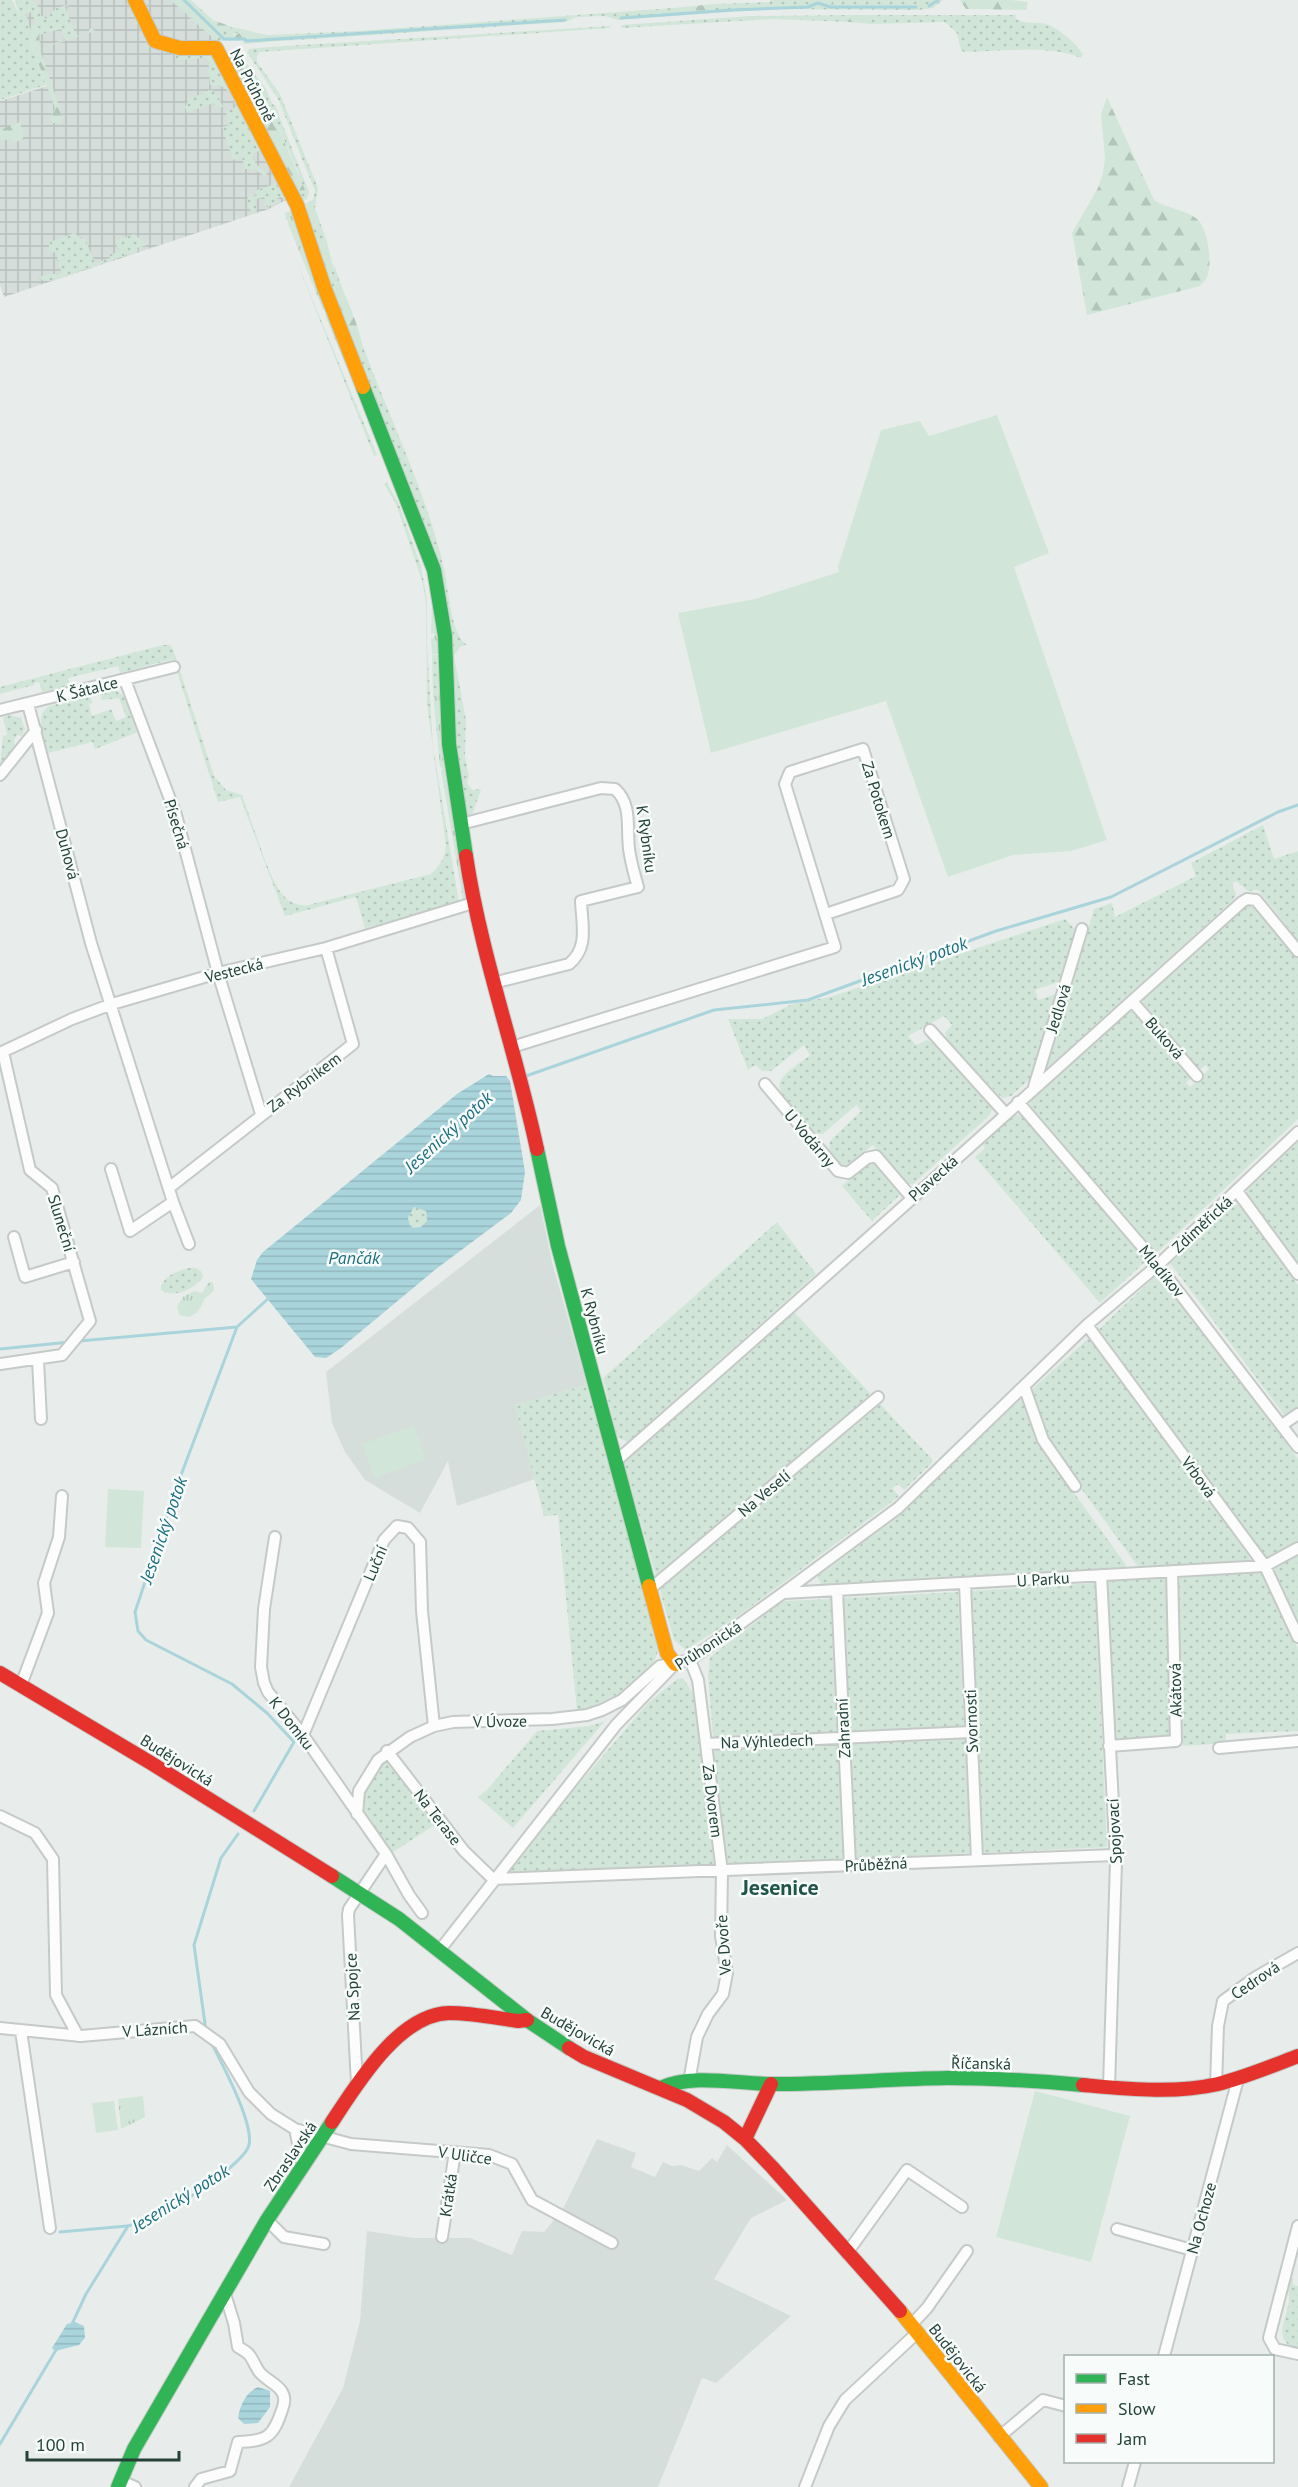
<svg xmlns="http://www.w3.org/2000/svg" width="1298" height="2487" viewBox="0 0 1298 2487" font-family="'PT Sans',sans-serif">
  <defs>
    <pattern id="industrial-grid" width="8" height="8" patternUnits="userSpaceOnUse" patternTransform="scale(1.5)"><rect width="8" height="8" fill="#d6dedb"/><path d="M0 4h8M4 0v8" fill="none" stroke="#b8c0bd"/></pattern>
    <pattern id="grass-dots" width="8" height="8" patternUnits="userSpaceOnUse" patternTransform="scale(1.5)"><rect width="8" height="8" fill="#d1e6d8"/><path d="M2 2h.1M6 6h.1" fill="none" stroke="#b3c6ba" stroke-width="1.8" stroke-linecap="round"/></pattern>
    <pattern id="forest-firs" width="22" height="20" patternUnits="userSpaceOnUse" patternTransform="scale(1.5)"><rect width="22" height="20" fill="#d1e6d8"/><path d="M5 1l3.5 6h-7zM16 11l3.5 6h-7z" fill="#b3c6ba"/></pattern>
    <pattern id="park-tufts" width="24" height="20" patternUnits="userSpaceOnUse" patternTransform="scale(1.5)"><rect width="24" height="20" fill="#d1e6d8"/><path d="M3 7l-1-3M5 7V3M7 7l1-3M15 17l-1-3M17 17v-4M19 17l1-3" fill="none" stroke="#b3c6ba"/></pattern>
    <pattern id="water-rules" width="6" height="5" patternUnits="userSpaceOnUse" patternTransform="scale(1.5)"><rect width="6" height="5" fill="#a9d4db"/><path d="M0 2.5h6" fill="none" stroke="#91b7bd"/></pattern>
  </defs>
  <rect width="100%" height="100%" fill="#e8edeb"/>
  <path fill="#d6dedb" d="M540,1205l12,57 35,123 -71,20 19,74 -78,27 -9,-45 -28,52 -55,-33 -20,-28 -13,-29 -6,-51z
    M597,2139l39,14 -5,14 24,10 8,-15 9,4 9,-1 18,6 13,-13 5,4 10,-17 60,55 -36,18 -37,61 77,37 -75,67 -14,-5 -44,109h-369l54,-99 17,-67 7,-90 47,7h56l42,17 10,-24 22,1 19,-23z"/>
  <path fill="url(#industrial-grid)" d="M16,0h161l41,38 -2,10 76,149 -23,12 -265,88 -4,-12v-184l47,-15z"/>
  <path fill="url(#grass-dots)" d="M0,0h12l6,12 -3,-12h16l6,4 4,11 5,4 9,-10 20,-7 -10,5 10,26 4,3 10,-4v-2l2,-2 4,3 -55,18 25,-10 -4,-10 -22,6v-6l-8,-17 -5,2 5,18 -2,6 17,47 -46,15z
    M770,0h39v4h27v-4h107l-10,8 -15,2 -138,-1 -66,4 1,-9 55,-2z
    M673,8l1,8 -56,4 -13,-4 -28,1 -12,5 -298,20v-7l91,-4z
    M182,11l34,26 3,-7 13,-3 14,3 -12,4 -5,7h-12z
    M850,15l-1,7 -76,-3 -151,9 -1,-3 130,-9z
    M872,15h144l-1,3c10,8 23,2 34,7 12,5 27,19 34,29l-2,4c-32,-14 -82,-6 -117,-6l-3,-2 -4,-17 -12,-11 -73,2z
    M610,26v2l-350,24 -3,4v6l23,32 38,94 -3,20 12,34 -9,-1 -2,4 7,23 7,7 4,-5v-6l5,15 -3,2c-5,17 4,19 6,33 2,15 8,27 16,41l4,-1 -2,-16c27,75 66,153 84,230 4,17 7,70 23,76l-7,3 -6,9 12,64 -1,36 4,20 -2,7 5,7 9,-1 -8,24 -7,4c-16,-17 -16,-172 -21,-207 -5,-36 -19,-70 -31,-104 -17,-46 -34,-91 -53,-136 -20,-48 -42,-95 -53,-146l3,3 6,-3 -2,-16 -8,-3 -1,12 -5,-11 12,-6 2,-9 -37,-92 -31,-47 2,-3 20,-2z
    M209,53c20,10 51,87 63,110v12l-9,-25 -11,3 4,11 11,10 -2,2 -10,-6 -10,-1 -3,-12 -9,3 -11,-33 8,-2 -4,-13 10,-5 -5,-13 -7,-7 -14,-2 -2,-27 -32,2v-4z
    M241,56l25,33 7,16h2l34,87 -2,7 -7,2 -4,-9 3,-18 -31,-71 -25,-38z
    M210,90l6,2 7,15 -8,1 -2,-5 -26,10 -2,-6 4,-8z
    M275,184l4,6 -1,-6 9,15 -2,2 -4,-4 -5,2 1,4 -10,4 -3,-10 -10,3 3,10 -5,2c-4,-4 -7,-13 -2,-19l3,3 3,-1 -2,-4z
    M74,233l12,8 9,22 15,-5 -1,-3 10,-3 -4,-11 19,-7 13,11 -10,3 1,3 -87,30 -12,-2 5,-5h18l-5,-15 1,-5 -10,-4 2,-8z
    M294,255l83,200 -3,1z
    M387,483l11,19 23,64 6,34v43l6,103 26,157 -94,25 -9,-31 -71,19 -45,-119 -22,5 -45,-143 -53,14 -2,-7 -50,12 1,8 -27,6 -3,-10 -5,1v2l-34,9v-7l163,-42h7l3,4 41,127 12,14 16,5c9,23 27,85 41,100 7,8 15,11 25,10l123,-31c10,-9 13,-16 15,-28l-19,-143 -1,-99 -3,-20 -27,-80 -12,-20z
    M441,654l1,41h-9l-1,-40z
    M116,690l9,7 13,35 -43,17 -3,-7 -44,11c-3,-15 -15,-37 1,-47l41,-10 3,7 -4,1 3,12 19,-7 5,12 10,-4 -7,-19 -17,2 -2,-7z
    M10,715l11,3 4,11 -3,7 -5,-1 -3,5 1,5 -15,20 3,-29 4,-1 -4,-18z
    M1263,825l11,34 24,-8v89l-40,-50 -10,1 -12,-10 -4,3 4,10 -3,6 -188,170 49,-161 18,-6 3,14 81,-41 -5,-13z
    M1251,904l6,3 41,51v161l-139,132h-4l-123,-141 -2,-7 2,-6 93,-84 7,-1 6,2 52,61v4l-4,4 4,4 19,-18 -3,-4 -5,4h-4l-53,-61 -1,-6 2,-7 100,-89z
    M1065,919l12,12 -16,50 -26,9 3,10 20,-7 -26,84 -21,19 -8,2 -4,-3 -52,-55 -2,-8 7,-7 -8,-9 -36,20 8,9 11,-5 6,3 57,60 2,6 -2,6 -77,69h-6l-34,-39 -26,21 -6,-1 -12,-15 1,-9 31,-30 -5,-6 -33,29h-9c-10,-11 -42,-40 -33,-54 6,-10 21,-18 29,-25l-6,-10 -33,26h-9l-7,-6 -7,5 -20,-51h34l30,-15 38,-7z
    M1017,1115l7,2 123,143 -47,43 -125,-146 10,-9 -4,-5 30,-27z
    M1298,1142v124l-51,-70v-6z
    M868,1163l8,1 26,29 -30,28 -30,-35z
    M1232,1205h7l59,80v122l-13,9 -115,-153z
    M415,1206l11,5 1,10 -5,6 -11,1 -3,-10z
    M777,1222l39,52 -188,168 -11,-5 -14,-59z
    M189,1268h7l6,4 1,5c-8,12 -29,22 -42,13v-4c5,-11 16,-15 28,-18z
    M1159,1273l139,186v82l-33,19 -166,-231z
    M794,1312l77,82 -215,182 -32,-113z
    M1090,1337l160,221 -2,3 -109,7 -90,-124 -19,-53z
    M587,1385l71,264c-3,30 -55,56 -81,62l-19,-196 -14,1 -29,-111z
    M1023,1397l18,50 85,118 -1,4 -302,18 -6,-10 82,-61z
    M877,1404l4,1 51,54v4l-28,27 -6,-6 -6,4 7,8 -10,8 -155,115 -48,31 -12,-10 -14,-49 2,-4z
    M1298,1555v67l-24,-53z
    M1263,1573l35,76v82l-72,3v9l-43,3 -6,-169z
    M1169,1577l2,160 -56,4 -7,-160z
    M1095,1583l12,264 -124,6 -13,-262z
    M958,1592l6,134 -115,5 -6,-133z
    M831,1599l6,133 -124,6 -5,-63 2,-18 73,-56z
    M683,1678l11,17 21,170 -205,9 -3,-5 140,-165 30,-25z
    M605,1721l-92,107 -35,-31 9,-7 50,-59 52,-5z
    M965,1738l5,115 -115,6 -5,-116z
    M838,1744l5,116 -118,4 -12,-114z
    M388,1760l50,63 -48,31c-16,-28 -40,-45 -18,-77 5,-7 9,-14 16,-17z
    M1293,2278v7l5,1v63c-29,-8 -9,-33 -9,-51 0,-8 -3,-10 0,-19z"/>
  <path fill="url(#forest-firs)" d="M170,0h21l22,20 19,7 -13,3 -3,8z
    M809,0h27v4l-19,2 -8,-2z
    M960,0h51l17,2 -2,8 -60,-1z
    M715,4l-1,9 -40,3 -1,-8z
    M850,15h22v9l-23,-2z
    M35,24l4,5 1,21 22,65v8h-9l-3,-5 5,-10 -26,-70 2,-11z
    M246,30l21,5v7l-23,2 -1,-4 -14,1 -1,-3z
    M233,49l8,7 2,9 25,38 37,87 -9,2 -70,-138z
    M1107,97l47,103c14,9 33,10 43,19 11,9 15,42 11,55 -1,5 -5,9 -8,12l-113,29 -15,-82 26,-45 5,-15 2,-15 -4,-44z
    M20,122l4,17 -12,4 -1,-4 -11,2v-11z
    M309,204l6,4 2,16 -6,3 -5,-19z
    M323,240l4,2 7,28 -4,5 -5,-3 -9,-27 2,-4z
    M339,279c7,21 25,54 23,75l-4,1 -24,-61 2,-13z"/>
  <path fill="url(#park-tufts)" d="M294,209l75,213 -44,-107 2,-1 -2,-4h-2l-35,-86v-4h-2l-1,-7z
    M432,602l9,52h-9l-1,-16h3v-5h-3z
    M433,695h9l24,204 -3,1 -22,-130h2l-3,-4z
    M213,1282l1,8c-3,4 -8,7 -10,10 -4,9 -6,14 -16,17l-9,-2 -2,-9 7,-10 10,-5 8,2 6,-10z
    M143,2096l2,21 -24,12 -3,-30z"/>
  <path fill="#d1e6d8" d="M997,415l52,138 -35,14 93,273 -36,11 -58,4 -65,22 -62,-176 -175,52 -33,-140 77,-14 84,-27 -1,-5 43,-137 39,-9 9,15z
    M414,1426l12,33 -52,19 -12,-34z
    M108,1489l36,2 -3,57 -36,-1z
    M1035,2091l95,25 -39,146 -95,-25z
    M114,2101l4,29 -22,3 -4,-30z"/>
  <path fill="url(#water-rules)" fill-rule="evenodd" d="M489,1074l4,2h13l4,5 15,91 -4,28 -10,13 -75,56 -95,79 -15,10 -11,-1 -64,-78 6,-19 6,-8 194,-158zM414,1207l12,4 1,10 -6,6 -10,1 -3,-10z
    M75,2322l9,4 1,12 -6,7 -24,6 -3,-3 15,-24z
    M258,2387l12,4v16l-12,16 -14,1 -6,-6c2,-13 8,-26 20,-31z"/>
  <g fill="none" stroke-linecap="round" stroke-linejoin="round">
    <path stroke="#a9d4db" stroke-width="3" d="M184,0l40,39h21l1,2 319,-21
      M929,6l9,-6
      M621,18l111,-8 76,-3 10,-4 12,4h86
      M526,1076l188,-66 94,-10 188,-69 115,-34 167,-85 20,-7
      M79,1341l158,-14
      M0,1349l70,-7
      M254,1811l40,-69 -27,-29 -35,-29 -86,-44 -8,-9 -3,-19 43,-129 59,-156 33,-30
      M206,2031l-12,-86 27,-87 17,-24
      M60,2232l67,-6
      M72,2324l14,-30 42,-68c9,-3 18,-5 27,-9 19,-8 89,-53 94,-72 5,-22 -27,-81 -38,-103
      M0,2444l56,-94"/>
    <g stroke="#c5cac8" stroke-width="14">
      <path id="street" d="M125,680l51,135 42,158 43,141
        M28,704l63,239 82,259 16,42
        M0,710l174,-43
        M0,775l36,-45
        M461,824l140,-36 14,1c19,17 10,43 15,66 2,11 5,22 8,32l-57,14c1,24 8,47 -12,63l-76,19
        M1132,1001l65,75
        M930,1030l75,83
        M512,1047l323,-100 -50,-163 5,-12 73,-23 41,130 -6,11 -72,24
        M0,1053l72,-34 40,-15 106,-31 108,-25 147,-45
        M765,1084l73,87 10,2 19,-15 9,-2 36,42
        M1034,1087l48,-158
        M1018,1102l140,163 140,182
        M111,1169l19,62 43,-29
        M170,1187l183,-143 -27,-96
        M1237,1191l61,83
        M14,1237l11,40 49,-15
        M1087,1325l178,241 33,71
        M38,1360l3,59
        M0,1364l62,-9 28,-34 -38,-133 -22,-18 -27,-118
        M1024,1386l19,54 32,46
        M1282,1425l16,-11
        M616,1461c211,-184 418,-372 626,-559l5,-3 9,1 42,51
        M275,1537l-11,72 -3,58 3,16 4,9 35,43 83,119 -37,55 -1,6 9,169
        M1101,1575l15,287 -7,225
        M965,1584l12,275
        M650,1589l228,-192
        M837,1591l13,274
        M784,1593l481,-27 33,-18
        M21,1685l27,-72 -4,-30 15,-46 3,-41
        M303,1735l81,-195 13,-14 11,2 12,14 2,69 12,115
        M706,1744l265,-12
        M1109,1746l67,-5 -4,-170
        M1219,1748l79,-7
        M387,1751l77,100 29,28 622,-24
        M357,1814l2,-23 19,-31 32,-23 24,-11 19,-4 99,-3 35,-4 15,-5 20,-10 38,-34 30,-6 93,-67 115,-85 189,-183 71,-60 140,-133
        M0,1816l35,17 18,26 3,136 22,41
        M386,1854l23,41 13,18
        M439,1951l177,-226 59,-61
        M0,2028l81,8 114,-10 25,18 29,48 22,22 24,15 56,15 138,11 23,9 20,36 80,43
        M21,2031l29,197
        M689,2082l8,-45 11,-23 15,-20 4,-21 -6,-37 1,-64 -24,-192 -8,-20
        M1216,2085l2,-59 5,-25 33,-24 42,-24
        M295,2129l8,38
        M267,2220l17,17 40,7
        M1298,2226l-29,112 6,11 23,5
        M1117,2229l75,21
        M442,2237l13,-85
        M847,2253l60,-83 55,37
        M912,2324l15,-16 40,-57
        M1164,2356l74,-277
        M999,2437l44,-37 23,6
        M121,2481l14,6
        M195,2487l6,-8 29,-8 8,-29c29,-1 35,-5 44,-32 2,-5 4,-12 0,-18 -5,-9 -19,-13 -24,-22 -8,-13 -5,-15 -20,-23l-4,-24 -9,-29
        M805,2487l24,-61 16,-26 73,-68
        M1128,2487l7,-25"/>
    </g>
    <g stroke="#c3cbc8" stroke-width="16">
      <path id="fast" d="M363,387l71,183 11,66 4,108 17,112
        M537,1149l21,97 91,340
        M332,1876l67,43 128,101 42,28
        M660,2088c33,-15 78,-4 113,-4 58,0 116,-5 174,-6 45,0 91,3 136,7
        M118,2487l16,-38 133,-229 65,-98"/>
    </g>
    <g stroke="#c3cbc8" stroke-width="16">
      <path id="slow" d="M135,0l20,41 25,7h36l81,157 27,82 39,100
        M649,1586l18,67 8,11
        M900,2311l141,176"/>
    </g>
    <g stroke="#c3cbc8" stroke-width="16">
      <path id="jam" d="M466,856c15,100 50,195 71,293
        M0,1673l151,90 181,113
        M569,2048l15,9 103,43 37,22 21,17 27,28 128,144
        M1083,2085c45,4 92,9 135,-1 28,-7 54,-18 80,-28
        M332,2122c25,-38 67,-108 117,-109 23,0 47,5 69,8l9,-1
        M745,2139l26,-55"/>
    </g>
    <use href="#street" stroke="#fcfcfc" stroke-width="10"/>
    <use href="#fast" stroke="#30b455" stroke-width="14"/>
    <use href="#slow" stroke="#ff9f0a" stroke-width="14"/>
    <use href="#jam" stroke="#e5322d" stroke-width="14"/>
  </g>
  <g text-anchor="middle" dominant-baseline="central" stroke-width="5" stroke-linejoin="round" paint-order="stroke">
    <g font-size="16" fill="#24423a" stroke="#f7fbf9">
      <text transform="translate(253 85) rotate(63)">Na Průhoně</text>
      <text transform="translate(87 689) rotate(-14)">K Šátalce</text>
      <text transform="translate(879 800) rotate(73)">Za Potokem</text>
      <text transform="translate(177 824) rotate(73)">Písečná</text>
      <text transform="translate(647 839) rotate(82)">K Rybníku</text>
      <text transform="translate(68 854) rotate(75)">Duhová</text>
      <text transform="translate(234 970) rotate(-14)">Vestecká</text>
      <text transform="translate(1058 1008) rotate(-73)">Jedlová</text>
      <text transform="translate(1165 1038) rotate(49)">Buková</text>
      <text transform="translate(304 1082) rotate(-37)">Za Rybníkem</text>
      <text transform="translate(810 1138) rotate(50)">U Vodárny</text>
      <text transform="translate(933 1178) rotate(-42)">Plavecká</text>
      <text transform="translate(62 1223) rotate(73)">Sluneční</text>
      <text transform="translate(1202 1224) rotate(-43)">Zdiměřická</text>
      <text transform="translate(1162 1271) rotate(51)">Mladíkov</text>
      <text transform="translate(595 1321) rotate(75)">K Rybníku</text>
      <text transform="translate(1199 1477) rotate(54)">Vrbová</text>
      <text transform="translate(764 1493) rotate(-40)">Na Veselí</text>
      <text transform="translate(375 1563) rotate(-67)">Luční</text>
      <text transform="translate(1043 1579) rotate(-4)">U Parku</text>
      <text transform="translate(708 1645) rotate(-33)">Průhonická</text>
      <text transform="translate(1175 1690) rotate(-91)">Akátová</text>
      <text transform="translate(500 1721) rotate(-1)">V Úvoze</text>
      <text transform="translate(971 1721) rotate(-92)">Svornosti</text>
      <text transform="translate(292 1723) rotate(52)">K Domku</text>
      <text transform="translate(843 1728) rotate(-93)">Zahradní</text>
      <text transform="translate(767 1741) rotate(-2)">Na Výhledech</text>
      <text transform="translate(177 1760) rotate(32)">Budějovická</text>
      <text transform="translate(713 1801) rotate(83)">Za Dvorem</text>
      <text transform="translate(438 1817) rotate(52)">Na Terase</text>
      <text transform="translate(1114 1831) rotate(-93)">Spojovací</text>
      <text transform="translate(876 1864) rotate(-3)">Průběžná</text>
      <text transform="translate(723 1945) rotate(-94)">Ve Dvoře</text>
      <text transform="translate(1255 1980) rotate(-34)">Cedrová</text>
      <text transform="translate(352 1987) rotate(-93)">Na Spojce</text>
      <text transform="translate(155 2029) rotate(-4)">V Lázních</text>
      <text transform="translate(578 2031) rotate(30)">Budějovická</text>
      <text transform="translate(981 2063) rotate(1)">Říčanská</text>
      <text transform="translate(465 2155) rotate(8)">V Uličce</text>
      <text transform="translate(290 2156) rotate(-56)">Zbraslavská</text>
      <text transform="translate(448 2195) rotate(-81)">Krátká</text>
      <text transform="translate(1201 2218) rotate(-75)">Na Ochoze</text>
      <text transform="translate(958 2358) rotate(52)">Budějovická</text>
    </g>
    <g font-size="18" font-style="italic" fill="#1c6f80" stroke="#f7fbf9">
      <text transform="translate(914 961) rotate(-20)">Jesenický potok</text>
      <text transform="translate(448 1132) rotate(-42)">Jesenický potok</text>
      <text x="354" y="1257">Pančák</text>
      <text transform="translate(163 1530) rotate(-71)">Jesenický potok</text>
      <text transform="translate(180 2198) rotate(-32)">Jesenický potok</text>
    </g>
    <g font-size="22" font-weight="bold" fill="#1f5548" stroke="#f7fbf9">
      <text x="780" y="1887">Jesenice</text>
    </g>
  </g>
  <rect x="1064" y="2355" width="210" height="108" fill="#f7fbf9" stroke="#a3b1ad" stroke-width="1.5"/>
  <rect x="1076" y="2374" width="30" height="9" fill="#30b455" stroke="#a3b1ad" stroke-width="1.5"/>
  <text x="1118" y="2385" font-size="18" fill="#24423a">Fast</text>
  <rect x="1076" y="2404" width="30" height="9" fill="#ff9f0a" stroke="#a3b1ad" stroke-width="1.5"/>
  <text x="1118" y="2415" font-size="18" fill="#24423a">Slow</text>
  <rect x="1076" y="2434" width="30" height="9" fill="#e5322d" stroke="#a3b1ad" stroke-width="1.5"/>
  <text x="1118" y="2445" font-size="18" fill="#24423a">Jam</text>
  <path d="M27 2451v9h152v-9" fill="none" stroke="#24423a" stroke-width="3"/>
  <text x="36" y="2451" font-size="18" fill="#24423a" stroke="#f7fbf9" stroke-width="4.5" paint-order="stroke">100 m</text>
</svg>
